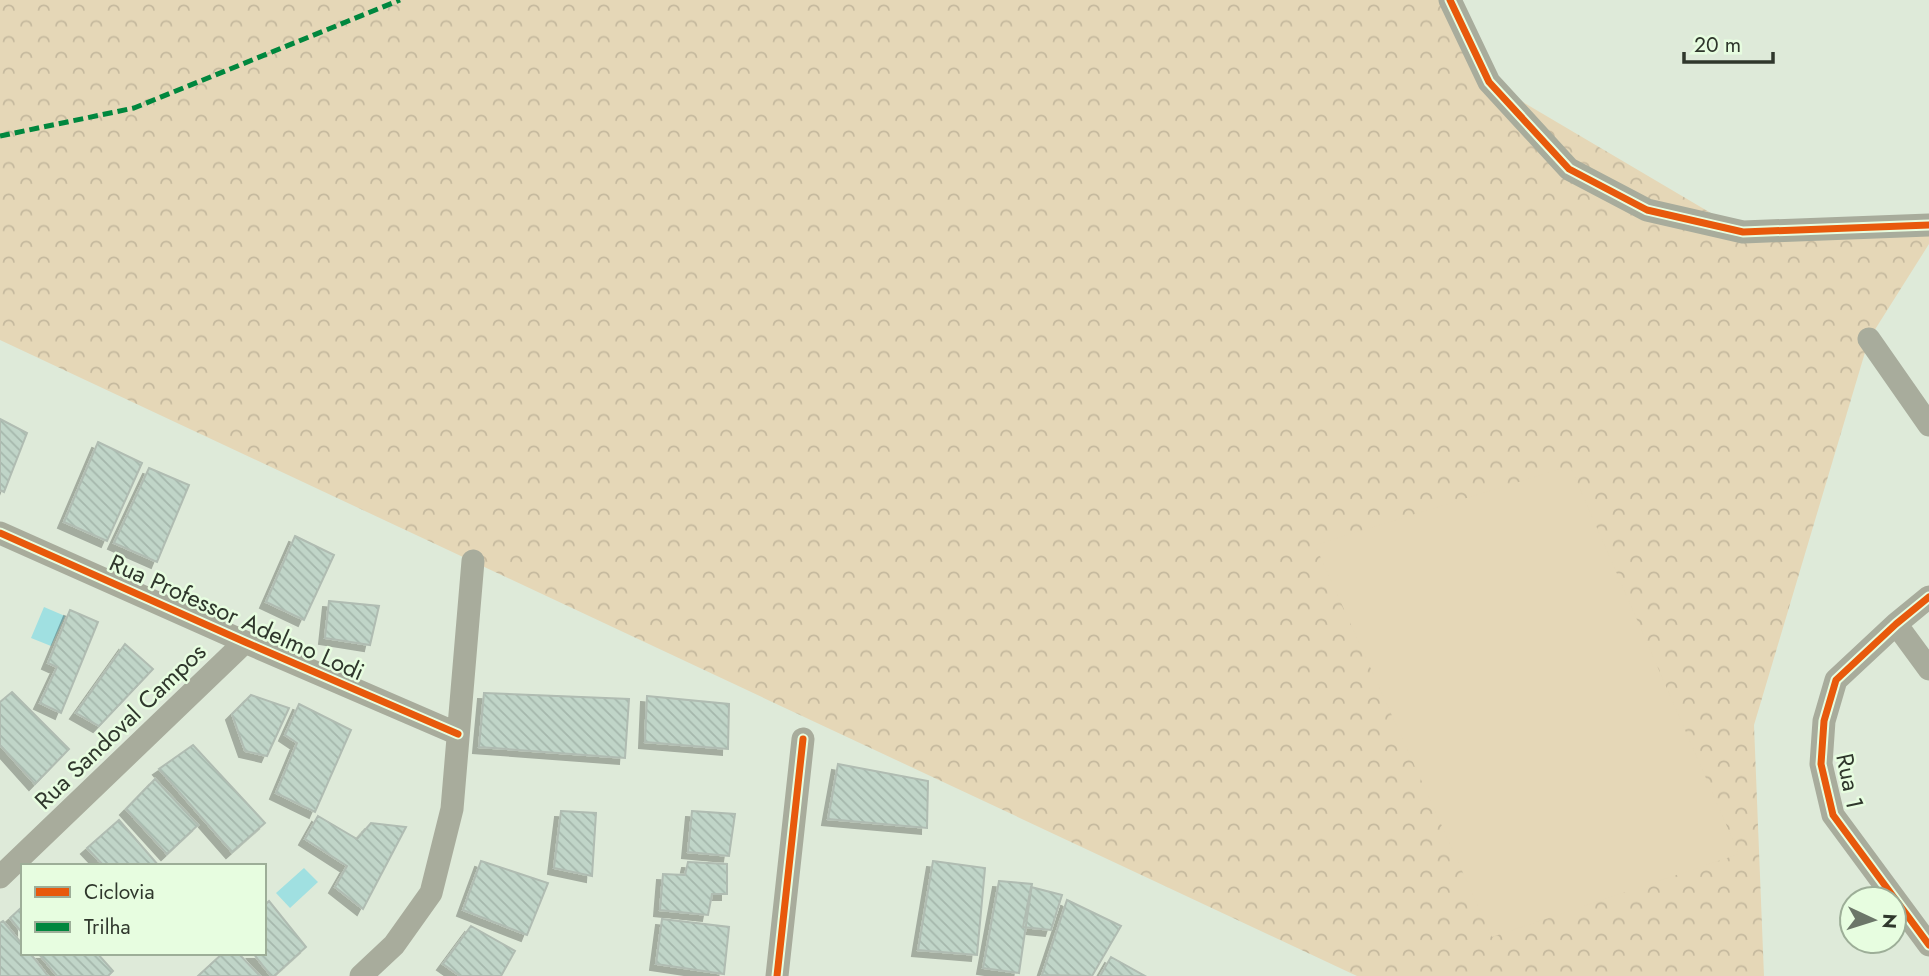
<svg xmlns="http://www.w3.org/2000/svg" width="1929" height="976" viewBox="0 0 1929 976" font-family="Jost,sans-serif">
  <defs>
    <pattern id="forest-crowns" width="20" height="18" patternUnits="userSpaceOnUse" patternTransform="scale(1.75)"><rect width="20" height="18" fill="#e5d7b7"/><path d="M2 6a3 3 0 1 1 6 0M12 15a3 3 0 1 1 6 0" fill="none" stroke="#c5b99e"/></pattern>
    <pattern id="building-back-hatch" width="6" height="6" patternUnits="userSpaceOnUse" patternTransform="scale(1.75)"><rect width="6" height="6" fill="#c0d5c8"/><path d="M-1 5l2 2M0 0l6 6M5-1l2 2" fill="none" stroke="#a5b7ac"/></pattern>
    <filter id="shadow"><feDropShadow dx="-6" dy="6" stdDeviation="0" flood-color="#0004"/></filter>
  </defs>
  <rect width="100%" height="100%" fill="#deead9"/>
  <path fill="url(#forest-crowns)" d="M0,0h1450l39,82 254,150 186,-7v19l-60,95 -115,386 10,251h-407l-1357,-636z"/>
  <path fill="#e5d7b7" d="M1570,466l169,388 -247,83 -177,-392z"/>
  <path fill="#a0e0e1" d="M44,607l21,9 -14,30 -20,-8z
    M304,868l14,14 -28,26 -14,-15z"/>
  <path fill="url(#building-back-hatch)" stroke="#b0bcb2" stroke-width="2" filter="url(#shadow)" d="M0,419l27,14 -23,59 -4,-2z
    M98,442l44,21 -35,78 -43,-19z
    M149,468l40,17 -32,77 -43,-19z
    M295,536l39,19 -30,65 -38,-18z
    M329,601l50,5 -9,39 -45,-7z
    M70,610l28,12 -37,91 -21,-10 17,-36 -9,-4z
    M125,644l28,25 -54,57 -23,-13z
    M12,692l57,57 -34,35 -35,-39v-43z
    M484,693l145,6 -4,59 -146,-11z
    M251,695l38,13 -22,48 -22,-5 -13,-37z
    M647,696l82,8 -1,45 -83,-7z
    M299,704l52,26 -36,82 -39,-19 21,-50 -12,-8z
    M193,745l72,78 -33,29 -73,-83z
    M838,764l90,17 -1,47 -99,-9z
    M155,779l43,46 -31,29 -41,-45z
    M561,811l35,2 -4,63 -38,-8z
    M692,811l43,3 -6,42 -41,-4z
    M318,816l39,23 14,-16 35,4 -43,82 -28,-22 12,-21 -42,-27z
    M119,820l40,46h-55l-17,-18z
    M481,861l67,22 -21,52 -64,-25z
    M933,861l52,7 -8,87 -59,-5z
    M688,862l39,2v30h-15l-4,21 -48,-5 3,-36 22,1z
    M999,881l33,3 -13,89 -36,-5z
    M1031,887l31,8 -11,35 -28,-3z
    M1067,900l54,26 -29,50 -50,-1z
    M269,901l37,46 -32,29h-3l-18,-23h11v-47z
    M23,906v28l-13,-16z
    M662,919l67,8 -5,47 -68,-10z
    M3,921l20,24v8h7l18,23h-48v-53z
    M471,926l44,25 -14,25h-41l-17,-12z
    M38,953h59l16,18 -5,5h-51z
    M223,953h15l22,23h-62z
    M1111,957l34,19h-45z"/>
  <g fill="none" stroke-linecap="round" stroke-linejoin="round">
    <path stroke="#a8ac9c" stroke-width="23" d="M1450,0l39,82 80,87 78,41 96,22 186,-7
      M1869,339l60,86
      M0,533l245,109 213,92
      M1929,597l-33,27 -60,56 -12,41 -3,43 12,51 96,130
      M1896,624l33,45
      M0,877l245,-235
      M361,976l33,-31 37,-52 21,-84 21,-248
      M777,976l26,-237"/>
    <path stroke="#00873e" stroke-width="5" stroke-dasharray="10 5" stroke-linecap="butt" d="M0,136l134,-28 266,-108"/>
    <g stroke="#e7fde0" stroke-width="11">
      <path id="cycleway" d="M1450,0l39,82 80,87 78,41 96,22 186,-7
        M0,533l245,109 213,92
        M1929,597l-33,27 -60,56 -12,41 -3,43 12,51 96,130
        M777,976l26,-237"/>
    </g>
    <use href="#cycleway" stroke="#e8590c" stroke-width="7"/>
  </g>
  <g text-anchor="middle" dominant-baseline="central" stroke-width="5" stroke-linejoin="round" paint-order="stroke">
    <g font-size="24" fill="#2f372c" stroke="#e7fde0">
      <text transform="translate(237 617) rotate(24)">Rua Professor Adelmo Lodi</text>
      <text transform="translate(120 726) rotate(-44)">Rua Sandoval Campos</text>
      <text transform="translate(1850 781) rotate(78)">Rua 1</text>
    </g>
  </g>
  <rect x="21" y="864" width="245" height="91" fill="#e7fde0" stroke="#9dae98" stroke-width="2"/>
  <rect x="35" y="887" width="35" height="10" fill="#e8590c" stroke="#9dae98" stroke-width="2"/>
  <text x="84" y="899" font-size="21" fill="#2f372c">Ciclovia</text>
  <rect x="35" y="922" width="35" height="10" fill="#00873e" stroke="#9dae98" stroke-width="2"/>
  <text x="84" y="934" font-size="21" fill="#2f372c">Trilha</text>
  <g transform="translate(1873 920) rotate(94)"><circle r="33" fill="#e7fde0" stroke="#9dae98" stroke-width="2"/>
  <path d="M0-5L12 26L0 18L-12 26Z" fill="#6c7669"/>
  <text y="-10" font-size="19" font-weight="bold" text-anchor="middle" fill="#2f372c">N</text>
  </g>
  <path d="M1684 52v10h89v-10" fill="none" stroke="#2f372c" stroke-width="3.5"/>
  <text x="1694" y="52" font-size="21" fill="#2f372c" stroke="#e7fde0" stroke-width="5" paint-order="stroke">20 m</text>
</svg>
